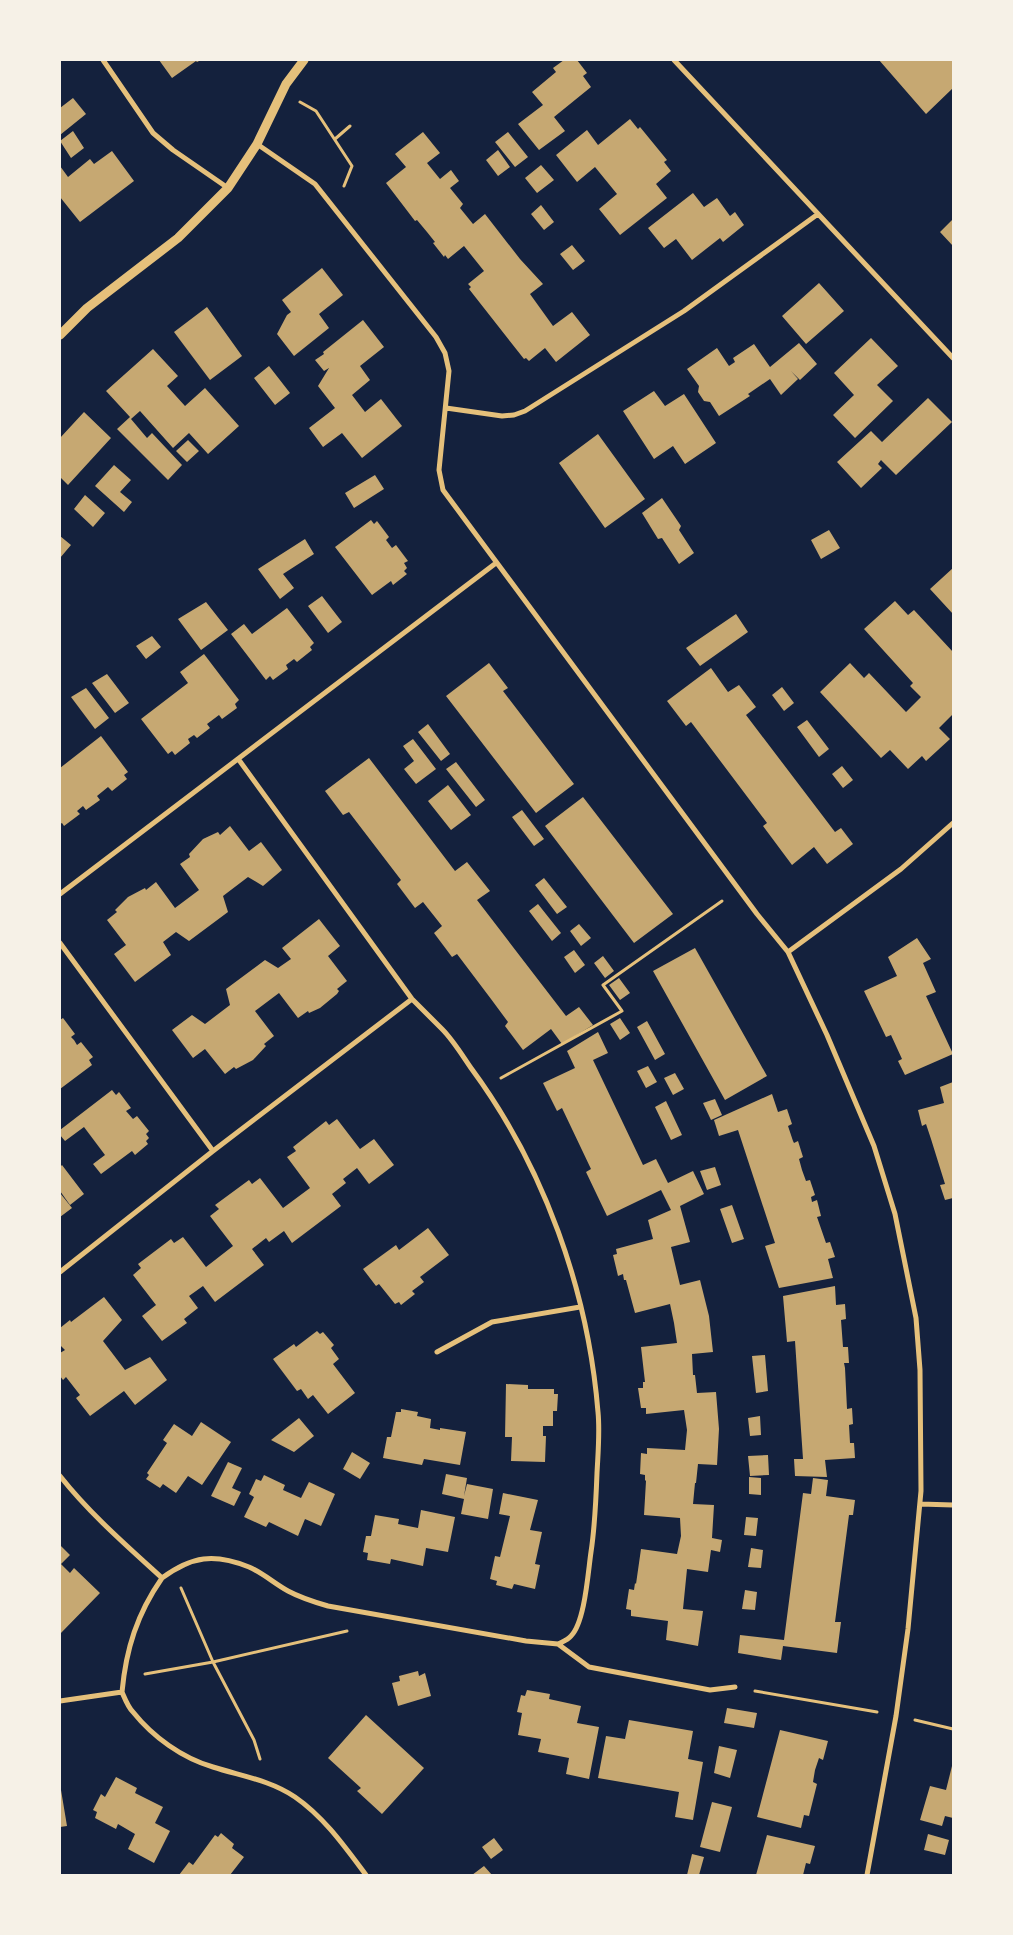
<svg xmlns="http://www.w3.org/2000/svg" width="1013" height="1935" viewBox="0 0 1013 1935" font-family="'PT Sans Narrow',sans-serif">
  <rect width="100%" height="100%" fill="#14213d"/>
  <path fill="#c6a872" d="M159,60h42l-4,2 -1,-1 -24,17z
    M564,60h13l10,13 -4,3 8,11 -37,30 11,14 -26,19 -21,-26 25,-19 -11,-13 24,-20 -3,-4z
    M879,60h74v28l-27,26z
    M73,98l13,16 -26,21v-27z
    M630,119l8,10 2,-2 27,33 -3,2 7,9 -15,13 11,14 -47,37 -21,-26 18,-15 -22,-27 -18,15 -21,-27 31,-25 11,15z
    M73,131l11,17 -13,10 -11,-17z
    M423,132l17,21 -13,10 13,16 11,-9 8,11 -9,7 13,16 -3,4 13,16 12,-10 35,45 23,25 -13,10 23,32 19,-14 18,23 -34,27 -11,-14 -16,13 -3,-3 -2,1 -55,-70 2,-2 -3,-3 16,-13 -20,-25 -16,13 -3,-4 -1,2 -11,-14 2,-1 -8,-10 -10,-12 -2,1 -29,-38 20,-16 -11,-13z
    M508,132l20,25 -13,10 -20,-25z
    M498,150l12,17 -12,9 -12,-16z
    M112,151l22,30 -54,41 -20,-25v-31l8,11 22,-18 4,5z
    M541,165l13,15 -17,13 -12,-15z
    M693,193l11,14 13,-9 13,18 5,-4 9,13 -21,17 -3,-4 -28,22 -16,-21 -12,9 -16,-20z
    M541,205l13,17 -10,8 -13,-16z
    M953,219v27l-13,-14z
    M572,245l13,16 -12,9 -13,-16z
    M322,268l21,27 -24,19 10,14 -35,28 -17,-22 10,-19 4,-3 -9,-12z
    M819,283l25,28 -38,33 -24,-28z
    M207,307l35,49 -32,24 -36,-48z
    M363,320l21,27 -24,19 10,14 -18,15 13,17 16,-13 21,27 -40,32 -20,-25 -19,14 -14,-19 26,-20 -17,-22 11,-18 -5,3 -9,-11 9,-6 -1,-2z
    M871,338l27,28 -21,19 16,16 -38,37 -22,-23 21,-20 -20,-22z
    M799,343l18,21 -17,16 -9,-9 7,8 -17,16 -11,-16 -22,15 2,2 -31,20 -9,-14 -6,-1 -6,-9 1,-6 -12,-17 30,-21 12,18 6,-4 -2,-4 21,-14 16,23z
    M153,349l25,27 -11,10 18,20 20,-18 34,38 -31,28 -19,-21 -16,15 -33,-37 -9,8 16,19 5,-5 30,32 -14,15 -51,-51 13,-12 -24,-26z
    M269,366l21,27 -15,12 -21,-27z
    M654,391l11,15 19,-12 32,49 -31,21 -12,-18 -19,13 -31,-48z
    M928,398l24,24 -56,53 -15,-15 -3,4 4,4 -21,20 -24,-26 34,-31 11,11z
    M84,412l27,26 -43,47 -8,-8v-39z
    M598,434l47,65 -40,29 -46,-65z
    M188,440l11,11 -12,11 -11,-11z
    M114,465l17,15 -11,12 12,10 -8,10 -29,-26z
    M375,475l9,14 -30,19 -9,-15z
    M85,495l20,18 -12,14 -19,-18z
    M662,498l19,28 -2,4 15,23 -15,11 -17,-26 -4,1 -16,-26z
    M371,520l3,4 3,-3 12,16 -3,3 6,8 4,-3 12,16 -4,2 3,5 -3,3 3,3 -14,11 -2,-4 -19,14 -37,-48z
    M829,530l11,18 -19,11 -10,-19z
    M60,536l11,9 -11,13z
    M305,539l9,15 -31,20 11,14 -14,11 -22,-30z
    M953,568v46l-23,-25z
    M322,596l20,26 -14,11 -20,-27z
    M895,601l13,14 6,-5 39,42v62l-14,14 11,11 -24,22 -4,-5 -14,13 -18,-19 -9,8 -61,-66 30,-29 14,15 5,-5 37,39 15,-15 -11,-11 3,-3 -49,-54z
    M206,602l22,28 -27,20 -23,-31z
    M287,608l27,35 -4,4 2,3 -15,12 -3,-3 -8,6 2,4 -15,11 -3,-4 -4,4 -35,-46 13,-10 8,10z
    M736,614l12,18 -48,34 -14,-18z
    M152,636l9,11 -15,12 -10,-13z
    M204,654l35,46 -4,4 2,4 -15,11 -3,-4 -12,9 3,4 -13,10 -3,-3 -6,4 2,4 -15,12 -3,-4 -4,3 -27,-35 47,-36 -8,-11z
    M489,663l19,25 -5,3 71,93 -38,29 -90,-117z
    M711,668l17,24 11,-7 17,22 -10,8 89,117 6,-4 12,16 -26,20 -13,-17 -22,18 -29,-39 4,-3 -76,-101 -5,4 -19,-25z
    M107,674l22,29 -14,10 -23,-30z
    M782,687l12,16 -10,8 -12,-16z
    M86,688l23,30 -14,11 -24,-32z
    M807,720l22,29 -10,8 -22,-30z
    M428,724l22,30 -9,7 -23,-29z
    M101,736l27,36 -4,3 3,4 -15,12 -4,-4 -11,9 3,4 -14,10 -3,-4 -6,5 3,3 -16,12 -2,-3 -2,1v-56z
    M413,739l23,30 -20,15 -12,-15 10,-8 -11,-15z
    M369,758l86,113 12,-9 23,29 -13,9 89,116 13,-9 14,18 -31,19 -11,-15 -28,21 -18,-24 3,-4 -17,-23 -34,-45 -5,3 -18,-24 8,-7 -19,-24 -8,6 -18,-24 4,-4 -52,-68 -6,3 -18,-24z
    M456,762l29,38 -9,7 -30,-38z
    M842,766l11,14 -10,8 -11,-14z
    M448,785l23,30 -20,15 -23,-29z
    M583,797l90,117 -39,29 -89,-117z
    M522,810l22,29 -10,7 -22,-29z
    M230,826l19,25 12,-9 21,28 -19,16 -15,-9 -25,19 5,16 -39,29 -13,-9 -13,10 8,13 -36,27 -21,-28 12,-9 -19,-25 10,-8 -2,-2 13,-13 17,-9 1,2 10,-8 19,26 24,-18 -19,-26 10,-7 -1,-3 14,-15 15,-7 2,3z
    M544,878l23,29 -10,7 -22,-29z
    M538,904l23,29 -9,8 -23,-30z
    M319,919l21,27 -12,10 19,25 -10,8 2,2 -2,3 -17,14 -11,5 -1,-2 -10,7 -19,-25 -24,18 19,25 -10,8 2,2 -13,14 -17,9 -2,-2 -9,7 -20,-25 -12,9 -21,-28 20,-15 13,9 25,-19 -4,-16 39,-29 13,8 13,-9 -9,-11z
    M579,924l12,14 -10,8 -11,-15z
    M917,938l14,21 -8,4 13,29 -10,4 27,58 -48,21 -7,-14 4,-2 -11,-24 -5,2 -22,-46 33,-15 -9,-19z
    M695,948l72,128 -42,24 -72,-129z
    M574,950l11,15 -10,8 -11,-16z
    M603,956l11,15 -9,7 -11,-15z
    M619,978l11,15 -10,7 -11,-15z
    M63,1018l12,16 -4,3 3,3 3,5 4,-3 12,15 -4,3 3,5 -32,24v-69z
    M620,1018l10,15 -10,7 -10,-16z
    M647,1021l18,33 -10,6 -18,-33z
    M598,1032l10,21 -15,7 50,105 13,-6 12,24 25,-12 11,23 -24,12 10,36 -19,5 9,38 20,-5 9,36 4,36 -21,2 1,21h2l2,18 19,-1 3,37 -2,36 -19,-1 -2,19h-1l-2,21 21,1 -2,33 10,2 -2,12 -9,-2 -3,22 -21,-3 -4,40 20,2 -5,35 -32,-6 2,-19 -37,-5v-6l-5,-1 3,-20 5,1 1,-7 1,1 5,-35 36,5 4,-18 -1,-18 -36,-3 2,-34 -1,-1v-5l-5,-1 1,-21 6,1v-6l38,2 2,-20 -3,-20 -38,4v-6h-5l-3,-20h5v-6h2l-4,-35 36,-4 -3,-20 -4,-19 -35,9 -9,-33h-2l-1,-6 -5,2 -5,-21 4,-1 -1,-5 37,-10 -5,-19 23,-10 -10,-20 -54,26 -21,-44 5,-3 -29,-61 -5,3 -14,-28 32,-15 -8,-17z
    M648,1066l9,16 -11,6 -9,-17z
    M675,1073l9,16 -11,6 -9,-17z
    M953,1082v116l-8,2 -5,-15 5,-1 -14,-45 -5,-15 -4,2 -4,-16 26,-7 -4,-16z
    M112,1090l4,5 3,-3 12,16 -5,3 7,8 4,-3 12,15 -3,3 3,4 -3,3 2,3 -13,11 -3,-4 -31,23 -8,-10 12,-9 -21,-28 -19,14 -5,-6v-5z
    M772,1094l6,18 9,-3 5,15 -4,2 5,15 1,2 4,-2 5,16 -4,2 3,11 4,11 4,-1 5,15 -4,2 1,5 5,-2 4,16 -4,1 9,26 4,-1 5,15 -7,2 5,19 -54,10 -14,-42 10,-3 -37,-113 -19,6 -5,-16z
    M715,1099l7,16 -11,5 -8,-17z
    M666,1101l16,34 -11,5 -16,-33z
    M337,1119l23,30 14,-10 20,26 -25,19 -12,-16 -14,11 3,4 -14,11 9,12 -49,37 -8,-12 -15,11 -3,-4 -14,11 12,16 -49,37 -12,-16 -14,10 9,12 -14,11 3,4 -25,18 -20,-25 14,-11 -23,-30 8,-7 -3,-4 33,-25 3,4 9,-6 23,30 27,-21 -23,-30 9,-7 -4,-4 34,-25 3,4 8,-6 23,30 27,-20 -23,-31 9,-6 -3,-4 33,-26 3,4z
    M62,1165l22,29 -14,11 -10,-14v-24z
    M715,1167l6,18 -14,5 -7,-19z
    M60,1193l12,15 -12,9z
    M732,1205l12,34 -12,4 -12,-34z
    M428,1228l21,27 -29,22 4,5 -12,9 3,3 -14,11 -2,-3 -4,2 -16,-20 -3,2 -13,-17 33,-24 3,5z
    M835,1286l1,19 9,-1 1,15 -5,1 2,27h5l1,16h-5l1,5 2,41 5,-1 1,16 -4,1 1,18h4l1,15 -30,2 2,17 -32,-1 -1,-17h9l-6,-88 -2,-30 -8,1 -4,-46z
    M104,1297l18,23 -19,21 22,29 25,-13 17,23 -32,25 -11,-14 -34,25 -14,-18 4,-3 -14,-18 -3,3 -3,-4v-23l5,-3 -5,-5v-17l10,-8 1,2z
    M317,1331l3,3 3,-2 11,13 -3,3 8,11 -6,5 22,29 -27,21 -15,-19 -5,4 -7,-10 -4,2 -24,-32 21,-15 2,3z
    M765,1355l3,36 -12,2 -4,-37z
    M506,1384l22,1v4h26v5h4l-1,17h-4v15h-10v10h3l-1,26 -34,-1 1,-24h-7z
    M401,1409l17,3 -1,4 14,3 -1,9 10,2v-2l26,4 -6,33 -36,-6 -2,6 -39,-7 4,-21h4l5,-25h5z
    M760,1416l1,19 -11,1 -2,-18z
    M299,1418l15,18 -20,16 -23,-12z
    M201,1422l30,20 -29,43 -14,-9 -12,17 -13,-9 -3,4 -14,-9 3,-4 -2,-2 20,-30 -4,-3 11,-16 18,12z
    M352,1452l18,11 -10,16 -17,-10z
    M768,1455l1,20 -19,1 -2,-20z
    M228,1462l14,6 -10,20 9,4 -7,14 -23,-10z
    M446,1474l21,4 -3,18 3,-12 26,5 -5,30 -27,-5 3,-15 -22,-5z
    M264,1475l21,10 -2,5 18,8 8,-16 26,12 -14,32 -16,-7 -7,17 -29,-14 -3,5 -22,-10 10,-20 -5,-3 7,-15 5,2z
    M749,1477l12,1v17l-12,-1z
    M813,1478l15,2 -2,16 29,4 -2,15h-4l-14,107h6l-4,31 -54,-7 -2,14 -43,-7 2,-18 44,5 19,-147 8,1z
    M503,1493l35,7 -8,30 12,2 -7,32 5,1 -5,24 -21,-5 -2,5 -16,-4 1,-4 -7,-2 5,-23 5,1 10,-41 -11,-2z
    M421,1510l34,7 -7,35 -22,-4 -3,18 -32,-7 -1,5 -23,-4 1,-7 -5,-1 3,-16h5l4,-21 24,4 -1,5 20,4z
    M746,1517l12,1 -2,18 -12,-1z
    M60,1545l10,10 -9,9 9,9 4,-5 26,25 -40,41z
    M751,1548l12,2 -2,18 -13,-1z
    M745,1590l12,2 -2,18 -13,-1z
    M418,1671l1,5 6,-3 6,23 -33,10 -6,-23 8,-2 -1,-5z
    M527,1690l23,4 -1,5 32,7 -4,17 22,4 -10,52 -23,-5 3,-16 -31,-6 3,-13 -23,-4 4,-22 -5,-1 4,-17 4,1z
    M727,1708l30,5 -3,15 -30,-5z
    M366,1715l58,53 -42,46 -25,-23 4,-3 -33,-30z
    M629,1720l64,11 -5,28 15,3 -10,58 -18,-3 4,-25 -81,-14 8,-42 19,3z
    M780,1730l48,11 -5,19 -4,-2 -4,12 -2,12 4,2 -8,32 -5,-1 -3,13 -44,-11z
    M719,1746l18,4 -7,28 -16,-5z
    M952,1766l1,52 -8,-2 -3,10 -22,-6 10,-34 16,4z
    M116,1777l21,11 -2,5 28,14 -8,16 15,8 -16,32 -26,-14 7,-15 -17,-10 -2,5 -21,-11 2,-6 -4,-2 8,-16 4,3z
    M60,1784l7,42 -7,1z
    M712,1802l20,5 -12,45 -20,-5z
    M221,1833l13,11 -2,4 12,9 -14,18h-51l10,-13 4,3 22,-30 3,2z
    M928,1834l21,6 -4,15 -21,-5z
    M767,1835l48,11 -5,18 -4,-1 -3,12h-47z
    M494,1838l9,12 -12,9 -9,-12z
    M692,1854l12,3 -5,18h-12z
    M484,1866l8,9h-20z"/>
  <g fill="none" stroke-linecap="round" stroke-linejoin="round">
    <path stroke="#e5c07b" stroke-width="3" d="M300,102l16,9 36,55 -8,20
      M335,139l15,-13
      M501,1078l121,-67 -19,-26 119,-84
      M181,1588l32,74 41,78 6,19
      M145,1674l68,-12 134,-31
      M755,1691l122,21
      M915,1720l38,9"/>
    <path stroke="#e5c07b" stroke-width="5" d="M103,60l50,73 20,17 55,38
      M674,60l279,298
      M257,144l58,40 121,153 9,16 4,18 -10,99 4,20 314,424 31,38 39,83 47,111 21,68 21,104 4,52 1,121 -13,138 -12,87 -29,159
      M446,408l56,8 12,-1 11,-4 159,-100 134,-97
      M239,760l173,239c10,10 20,20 30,30 11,11 20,26 29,39 73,99 117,222 127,344 2,20 0,41 -1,61 -1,27 -2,53 -6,79 -3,20 -6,70 -20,84 -3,4 -9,6 -13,8
      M60,894l436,-331
      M60,943l153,208
      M788,952l113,-83 52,-46
      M60,1272l153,-121 199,-152
      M437,1352l55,-30 88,-15
      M60,1476c30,38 67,70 102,102 30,-22 52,-25 87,-11 14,6 26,17 39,24 13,7 26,11 40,15l198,35 32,3 31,23 121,23 25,-3
      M920,1504l33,1
      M122,1692c4,-43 15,-78 40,-114
      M60,1701l62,-9c3,7 6,15 11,20 20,25 49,46 80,55 28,9 57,13 82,30 29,20 50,50 71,78"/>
    <path stroke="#e5c07b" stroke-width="9" d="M60,335l27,-27 91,-70 50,-50 29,-44 29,-60 18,-24"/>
  </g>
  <rect width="1013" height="1935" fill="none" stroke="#f6f1e7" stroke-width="122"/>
</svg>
